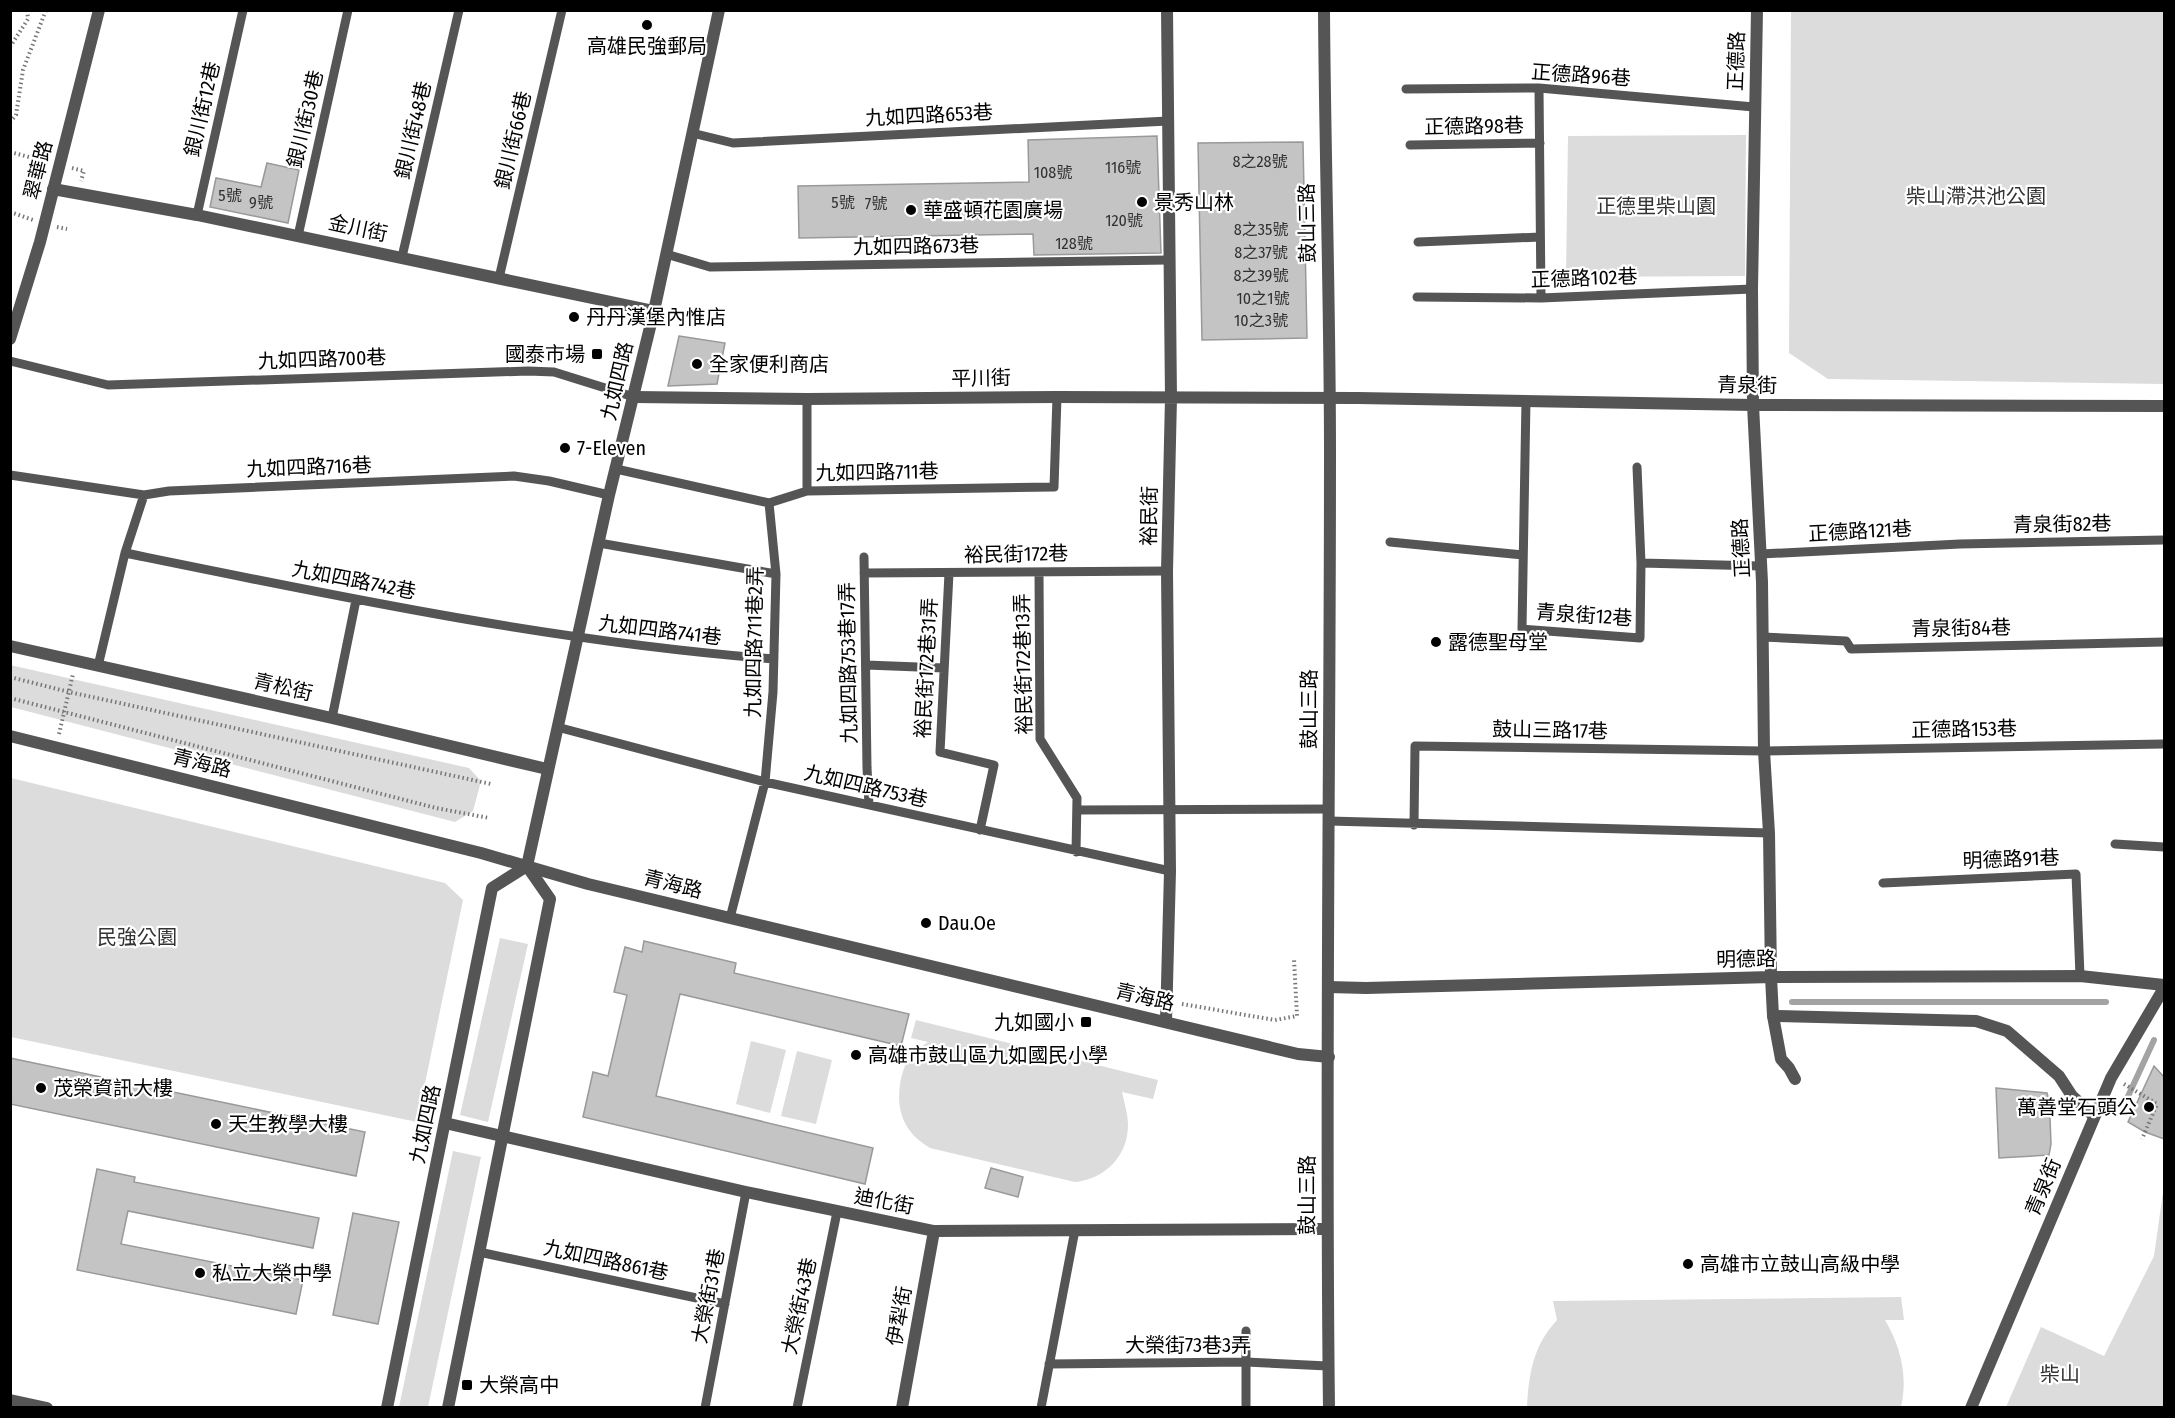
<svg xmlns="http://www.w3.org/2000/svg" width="2175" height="1418" viewBox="0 0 2175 1418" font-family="'Fira Sans Condensed','Noto Sans TC',sans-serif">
  <rect width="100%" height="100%" fill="#fff"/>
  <path fill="#dcdcdc" d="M1791,11h373v373l-336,-5 -39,-26z
    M1746,135l-1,141 -179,1 2,-141z
    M10,665l459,103 12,13 -8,30 -18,11 -444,-115z
    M11,778l434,105 18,17 -46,222 -406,-85z
    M500,938l28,6 -40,178 -28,-7z
    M916,1020l242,60 -5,19 -31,-7c2,10 6,22 6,33 0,31 -23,54 -53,57l-145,-34c-25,-15 -34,-35 -30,-64 2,-11 5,-22 13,-30 4,-5 10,-8 15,-12l-17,-4z
    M751,1041l35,9 -16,63 -34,-9z
    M797,1051l35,9 -16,64 -35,-8z
    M453,1151l28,6 -53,250h-29z
    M2164,1185v222h-158l35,-80 63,29 50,-100z
    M1901,1297l3,23h-19c16,27 23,57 16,87h-374c2,-34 6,-61 30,-87l-4,-19z"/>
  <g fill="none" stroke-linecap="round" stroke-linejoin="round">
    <path stroke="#a3a3a3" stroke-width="6" d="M1792,1002h314
      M2124,1105l30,-65"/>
  </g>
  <path fill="#c4c4c4" stroke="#999" stroke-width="1.5" d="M1157,136l4,117 -127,2 -1,-21 -234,4 -1,-52 231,-4 -1,-42z
    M1303,142l4,196 -105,2 -4,-197z
    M267,163l32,7 -11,53 -78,-16 6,-29 45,9z
    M679,336l46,7 -8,41 -49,2z
    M644,941l92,22 -2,10 175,41 -8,32 -221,-52 -24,102 217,52 -8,36 -282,-67 10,-45 15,4 19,-81 -13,-3 11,-45 17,5z
    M10,1058l355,74 -9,44 -346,-72z
    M2154,1066l10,11v62l-19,-7 -17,-10z
    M1996,1088l51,5 6,21 -3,4 1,26 -2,11 -50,3z
    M991,1168l32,9 -5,20 -33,-9z
    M97,1169l38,8 -1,5 185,36 -6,30 -185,-37 -7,33 182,36 -7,34 -219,-44z
    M353,1213l46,9 -21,102 -45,-9z"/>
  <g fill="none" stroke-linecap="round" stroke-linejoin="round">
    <path stroke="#777" stroke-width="4" stroke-dasharray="1.5 3" stroke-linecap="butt" d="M10,47l18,-28 -1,-9
      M10,122l6,-7 7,-45 23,-60
      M10,152l38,10
      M72,168l12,3 -3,10
      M10,212l23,8
      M57,227l10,2
      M10,677l59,15 422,92
      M10,698l426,110 53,10
      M59,734l14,-60
      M1182,1004l93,16 22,-4 -3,-57
      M2124,1084l33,20 -15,35"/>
    <path stroke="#555" stroke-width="9" d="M1539,88l2,210
      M1406,89l133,-1 215,19
      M692,133l41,10 435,-22
      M1410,145l130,-2
      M197,215l46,-205
      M298,236l50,-226
      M1418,242l122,-5
      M666,254l44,13 459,-7
      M402,257l57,-247
      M499,278l63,-268
      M1417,297l124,1 211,-9
      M10,361l98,24 420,-14 26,1 80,25
      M1526,400l-4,229 118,9 1,-75 120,3
      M1637,467l4,96
      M616,469l153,34 38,-12 247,-4 3,-90
      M10,475l134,20 25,-4 345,-15 35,5 60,14
      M807,491v-92
      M1390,542l133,13
      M599,543l177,31
      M125,553c215,44 430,89 649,106
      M1761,554l199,-10 204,-4
      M864,557l3,211 2,37
      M1039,572l1,167 37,59 -1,54
      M864,573l303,-2
      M949,573l-9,179 54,13 -14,65
      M1762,637l84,4 5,8 313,-7
      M866,665l78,3
      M98,666l27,-113 19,-58
      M332,718l24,-118
      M557,727l208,55 405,89
      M1077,810l252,-1
      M1329,821l440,12
      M1414,825l1,-79 349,5 400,-7
      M2115,844l49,3
      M1883,883l193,-9 4,102
      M730,918l35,-136 8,-90 3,-118 -7,-71
      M479,1252l246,52
      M1049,1364l197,-2 82,4
      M705,1408l41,-216
      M797,1408l40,-196
      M1041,1408l34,-178
      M1246,1408v-77"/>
    <path stroke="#555" stroke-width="12" d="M1773,1016l203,5 31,10 52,45 13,20 22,20"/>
    <path stroke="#555" stroke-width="12" d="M1757,10l-5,279 1,116 9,177 2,169 5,82 2,144 2,39 8,43 8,9 6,11
      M53,189l144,26 457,96
      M634,397l173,2 250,-2 301,1 395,7 411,1
      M10,646l322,72 215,51
      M10,736l471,117 107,31 710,170 31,3
      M1328,987l38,1 405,-11 309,-1 84,9
      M1166,1022l4,-151 -3,-300 4,-173 -4,-388
      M445,1123l301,69 188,39 392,-2
      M10,1400l37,8
      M902,1408l32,-177
      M1971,1408l140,-330 53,-90"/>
    <path stroke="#555" stroke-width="12" d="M1324,10c1,148 6,295 6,443 0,318 -5,636 -1,955
      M10,339l30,-97 59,-232
      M387,1408l105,-520 35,-22 82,-371 45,-184 65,-301
      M448,1408l102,-509 -23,-33"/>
  </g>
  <g fill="#000" stroke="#fff" stroke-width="2">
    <circle cx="647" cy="25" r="6"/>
    <circle cx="1142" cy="202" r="6"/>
    <circle cx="911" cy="210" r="6"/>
    <circle cx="574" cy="317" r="6"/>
    <rect x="591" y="348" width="12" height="12" rx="3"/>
    <circle cx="697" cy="364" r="6"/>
    <circle cx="565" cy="448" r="6"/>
    <circle cx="1436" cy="642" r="6"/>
    <circle cx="926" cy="923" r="6"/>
    <rect x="1080" y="1016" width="12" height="12" rx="3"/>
    <circle cx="856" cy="1055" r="6"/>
    <circle cx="41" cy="1088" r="6"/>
    <circle cx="2149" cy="1107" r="6"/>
    <circle cx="216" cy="1124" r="6"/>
    <circle cx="1688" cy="1264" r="6"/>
    <circle cx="200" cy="1273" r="6"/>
    <rect x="461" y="1379" width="12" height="12" rx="3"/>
  </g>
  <g text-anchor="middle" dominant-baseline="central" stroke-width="4.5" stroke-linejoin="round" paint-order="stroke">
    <g font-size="16" fill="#313131">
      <text x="1260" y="161">8之28號</text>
      <text x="1123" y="167">116號</text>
      <text x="1053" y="172">108號</text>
      <text x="230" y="195">5號</text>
      <text x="261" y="202">9號</text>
      <text x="843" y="202">5號</text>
      <text x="876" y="203">7號</text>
      <text x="1124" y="220">120號</text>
      <text x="1261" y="229">8之35號</text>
      <text x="1074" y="243">128號</text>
      <text x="1261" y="252">8之37號</text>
      <text x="1261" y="275">8之39號</text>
      <text x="1263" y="298">10之1號</text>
      <text x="1261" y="320">10之3號</text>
    </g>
    <g font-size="20" fill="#000" stroke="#fff" text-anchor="start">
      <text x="647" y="46" text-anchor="middle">高雄民強郵局</text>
      <text x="1154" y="202">景秀山林</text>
      <text x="923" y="210">華盛頓花園廣場</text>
      <text x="586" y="317">丹丹漢堡內惟店</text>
      <text x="585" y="354" text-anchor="end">國泰市場</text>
      <text x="709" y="364">全家便利商店</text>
      <text x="577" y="448">7-Eleven</text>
      <text x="1448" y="642">露德聖母堂</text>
      <text x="938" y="923">Dau.Oe</text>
      <text x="1074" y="1022" text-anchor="end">九如國小</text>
      <text x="868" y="1055">高雄市鼓山區九如國民小學</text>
      <text x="53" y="1088">茂榮資訊大樓</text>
      <text x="2137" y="1107" text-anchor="end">萬善堂石頭公</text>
      <text x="228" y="1124">天生教學大樓</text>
      <text x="1700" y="1264">高雄市立鼓山高級中學</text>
      <text x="212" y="1273">私立大榮中學</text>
      <text x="479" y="1385">大榮高中</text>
    </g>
    <g font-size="20" fill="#000" stroke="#fff">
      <text transform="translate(1736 61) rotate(-88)">正德路</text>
      <text transform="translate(1581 75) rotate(4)">正德路96巷</text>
      <text transform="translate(202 109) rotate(-77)">銀川街12巷</text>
      <text transform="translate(929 115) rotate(-3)">九如四路653巷</text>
      <text transform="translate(305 119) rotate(-77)">銀川街30巷</text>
      <text transform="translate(1474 126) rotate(-1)">正德路98巷</text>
      <text transform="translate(413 130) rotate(-77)">銀川街48巷</text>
      <text transform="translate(513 140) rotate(-77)">銀川街66巷</text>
      <text transform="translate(38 170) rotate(-76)">翠華路</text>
      <text transform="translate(1307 223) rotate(-91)">鼓山三路</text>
      <text transform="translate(358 228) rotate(12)">金川街</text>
      <text transform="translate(916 246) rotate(-1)">九如四路673巷</text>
      <text transform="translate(1584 278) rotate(-2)">正德路102巷</text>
      <text transform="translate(322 359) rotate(-2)">九如四路700巷</text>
      <text transform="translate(981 378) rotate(-1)">平川街</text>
      <text transform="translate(617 381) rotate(-77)">九如四路</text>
      <text transform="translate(1747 385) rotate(1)">青泉街</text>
      <text transform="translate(309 467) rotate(-2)">九如四路716巷</text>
      <text transform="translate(877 472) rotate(-1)">九如四路711巷</text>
      <text transform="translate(1149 516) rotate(-89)">裕民街</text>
      <text transform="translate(2062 524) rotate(-1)">青泉街82巷</text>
      <text transform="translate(1860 531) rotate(-3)">正德路121巷</text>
      <text transform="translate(1741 548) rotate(-93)">正德路</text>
      <text transform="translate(1016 554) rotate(-1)">裕民街172巷</text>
      <text transform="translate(354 580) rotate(11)">九如四路742巷</text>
      <text transform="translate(1584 615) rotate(4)">青泉街12巷</text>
      <text transform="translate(1961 628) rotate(-1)">青泉街84巷</text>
      <text transform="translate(660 630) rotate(7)">九如四路741巷</text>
      <text transform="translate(754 642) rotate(-89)">九如四路711巷2弄</text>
      <text transform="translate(848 663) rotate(-91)">九如四路753巷17弄</text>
      <text transform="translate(1023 664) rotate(-91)">裕民街172巷13弄</text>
      <text transform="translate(926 668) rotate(-87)">裕民街172巷31弄</text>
      <text transform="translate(283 687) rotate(13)">青松街</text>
      <text transform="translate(1309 709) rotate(-90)">鼓山三路</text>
      <text transform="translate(1964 729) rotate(-1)">正德路153巷</text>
      <text transform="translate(1550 730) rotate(1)">鼓山三路17巷</text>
      <text transform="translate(202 763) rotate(14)">青海路</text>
      <text transform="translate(866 786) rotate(13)">九如四路753巷</text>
      <text transform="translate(2011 859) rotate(-2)">明德路91巷</text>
      <text transform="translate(673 884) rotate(14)">青海路</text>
      <text transform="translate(1746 959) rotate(-1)">明德路</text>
      <text transform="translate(1145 997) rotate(13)">青海路</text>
      <text transform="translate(425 1124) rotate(-78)">九如四路</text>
      <text transform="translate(2043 1187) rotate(-67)">青泉街</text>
      <text transform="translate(1307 1195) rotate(-90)">鼓山三路</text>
      <text transform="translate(884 1201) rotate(11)">迪化街</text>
      <text transform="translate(606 1260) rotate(12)">九如四路861巷</text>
      <text transform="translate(708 1296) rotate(-79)">大榮街31巷</text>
      <text transform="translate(799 1306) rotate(-78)">大榮街43巷</text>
      <text transform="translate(899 1316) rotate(-80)">伊犁街</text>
      <text x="1188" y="1345">大榮街73巷3弄</text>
    </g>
    <g font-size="20" fill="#333" stroke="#fff">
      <text x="1976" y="196">柴山滯洪池公園</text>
      <text x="1656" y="206">正德里柴山園</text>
      <text x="137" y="937">民強公園</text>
      <text x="2060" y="1374">柴山</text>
    </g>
  </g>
  <rect width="2175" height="1418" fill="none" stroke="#000000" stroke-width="24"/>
</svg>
